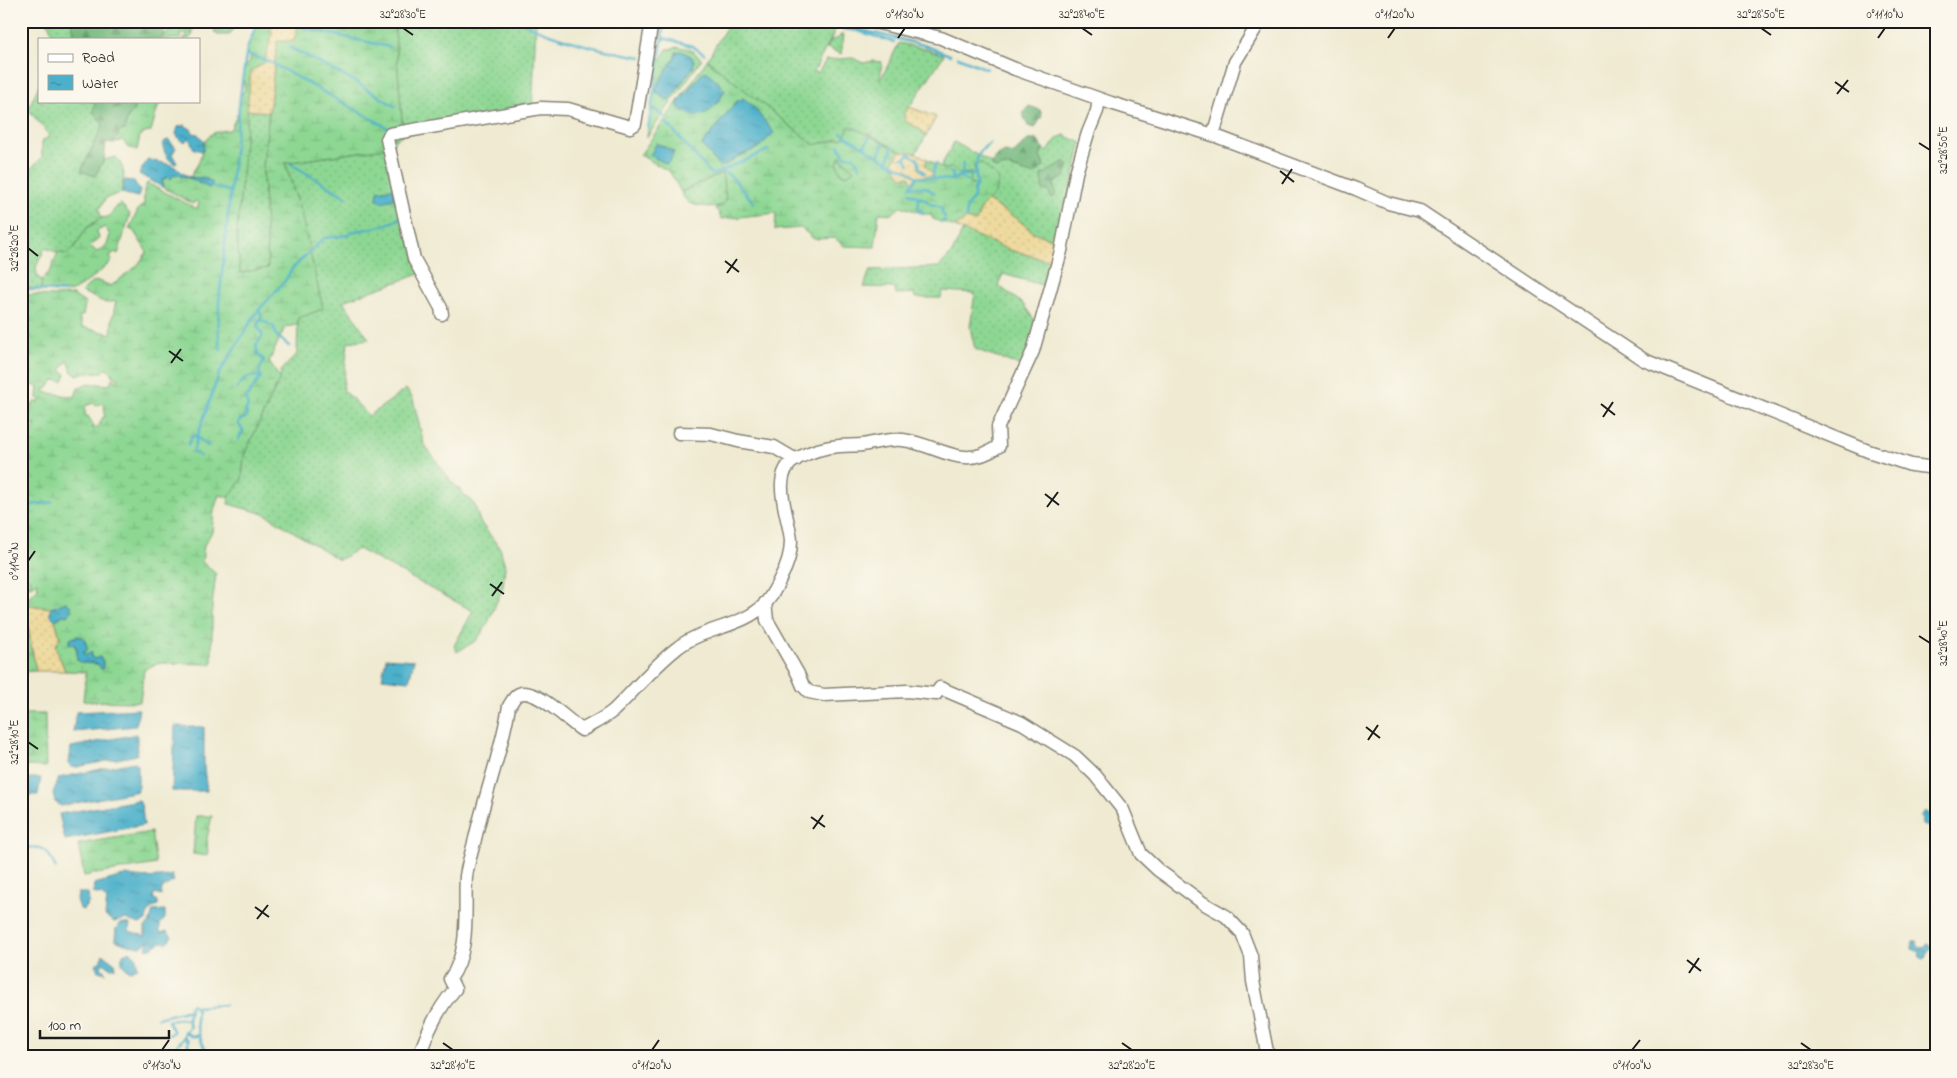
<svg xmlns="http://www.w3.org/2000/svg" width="1957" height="1078" viewBox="0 0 1957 1078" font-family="'Indie Flower',sans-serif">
  <defs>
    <pattern id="grass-dots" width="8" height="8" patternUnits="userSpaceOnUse" patternTransform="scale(1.25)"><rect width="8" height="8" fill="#8dd793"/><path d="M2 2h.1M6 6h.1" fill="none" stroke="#79b87e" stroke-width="1.8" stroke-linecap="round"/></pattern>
    <pattern id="forest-firs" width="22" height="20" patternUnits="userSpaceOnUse" patternTransform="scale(1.25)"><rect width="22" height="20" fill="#72b87d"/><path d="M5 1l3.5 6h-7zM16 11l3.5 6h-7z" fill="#5d9566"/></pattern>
    <pattern id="wetland-marsh" width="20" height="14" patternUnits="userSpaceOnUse" patternTransform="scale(1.25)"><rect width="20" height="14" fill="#8dd793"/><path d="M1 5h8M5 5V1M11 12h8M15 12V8" fill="none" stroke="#79b87e"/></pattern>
    <pattern id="sand-dots" width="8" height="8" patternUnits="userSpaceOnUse" patternTransform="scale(1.25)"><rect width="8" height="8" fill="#eeda9e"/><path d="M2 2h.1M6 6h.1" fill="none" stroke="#ccba88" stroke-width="1.8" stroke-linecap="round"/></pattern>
    <pattern id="water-ripples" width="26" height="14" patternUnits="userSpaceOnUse" patternTransform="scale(1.25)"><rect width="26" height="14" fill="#4bb0ca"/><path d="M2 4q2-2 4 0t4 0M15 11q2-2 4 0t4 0" fill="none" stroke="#3e8ea3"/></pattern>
  </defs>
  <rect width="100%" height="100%" fill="#fbf7ec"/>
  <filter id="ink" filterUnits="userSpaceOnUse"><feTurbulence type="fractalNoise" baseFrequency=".02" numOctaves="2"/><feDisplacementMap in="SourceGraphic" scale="10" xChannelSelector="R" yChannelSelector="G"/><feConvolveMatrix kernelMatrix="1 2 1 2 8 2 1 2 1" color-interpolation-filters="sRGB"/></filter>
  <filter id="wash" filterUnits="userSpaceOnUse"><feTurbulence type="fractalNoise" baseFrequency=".0096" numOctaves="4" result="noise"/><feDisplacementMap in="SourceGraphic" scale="20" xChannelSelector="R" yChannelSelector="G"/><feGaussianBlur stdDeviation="1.12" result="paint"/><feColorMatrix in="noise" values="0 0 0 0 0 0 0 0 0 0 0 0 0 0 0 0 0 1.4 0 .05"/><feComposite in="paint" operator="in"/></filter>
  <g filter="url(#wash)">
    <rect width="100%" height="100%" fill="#efead1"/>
    <path fill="url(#grass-dots)" stroke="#547a58" d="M47,21h24l4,14 3,4h-23z
      M394,21h142l-4,93 -129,20z
      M730,21h95l13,4 -24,46 4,2 8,-13 27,-2 10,5 10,-2 9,1 -2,19 19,-38 27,6 18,6 -40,60 1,6 15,8 6,7 -10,17 -16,-2 -33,-18 -53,12 -107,-85z
      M842,34l2,1 -3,19 -14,-6 4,-8 6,-1z
      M39,85v16h57l-3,10 10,14 -22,46 14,5 9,-16 12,-3c11,14 8,20 5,36l-15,5 -7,11 2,9 -14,10 -13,20 -9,7 -20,-7 -9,19 1,9 5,4 -1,11 -20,-2v-115l5,-1 16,-15v-17l8,-5 -22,-27z
      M247,110l22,2 -6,56 5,100 -28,5 -3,-40z
      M1064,135l18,8 -24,99 -25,-10 -16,-13 -29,-18 7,-7 -21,-29 3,20 -7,1 -18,-18 -6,2 -5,-4 13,-24 39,22 -1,2h14l15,5 19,-15 3,-8 4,4 10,-13z
      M392,147l11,48 22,77 -82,29 26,38 -21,3 -5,47 26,27 37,-27 7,10 11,45 27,37 24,24 5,17 20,26 5,18 -2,21 -16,38 -10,15 -20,12 -3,-6 19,-35 -115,-62 -19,11 -74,-46 -37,-10 1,-7 13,-19 2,-23 36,-77 1,-7 16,-17 4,-141 -16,-50z
      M839,156l15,14 -7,5 -6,-1 -4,-10z
      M722,173l4,25 -3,7c-7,3 -28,2 -35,-3 -3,-2 -6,-7 -7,-10z
      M963,230l47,20 45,12 -6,25 -46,-13 -5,11 25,19 12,17 3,1 -15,45 -48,-18 -5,-22 5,-34 -33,-2 -1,7h-26l-1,-5 -18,1 -1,-6 -31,-1 6,-17 69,-3 13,-14z"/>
    <path fill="url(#forest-firs)" stroke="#476a4c" d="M71,21h97l1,1 -5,10 -2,7h-84l-3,-4z
      M96,101h33l6,6 -8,13 -2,10 -6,2 -5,11 -8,-1 -2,18 -9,16 -14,-5 22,-46 -10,-14z
      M1029,106l11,4 2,6 -7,12 -7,-2 -6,-13z
      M1028,140h9l6,8 -3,8 4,10 -10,9 -28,-9 -10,3 -4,-3 2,-8 11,-6 8,2z
      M1065,161l4,4 -4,12 -10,5 -1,5 2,6 -2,4 -3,1 -2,-6 -7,-3v-14z"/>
    <path fill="url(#wetland-marsh)" stroke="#547a58" fill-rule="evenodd" d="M169,21h28l-6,12h3l-5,6h-6l4,-2 -1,-4 -6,2 1,4h-19l2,-7 2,4 5,-11 -5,2z
      M219,21h21l-11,14h-12l-3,-3z
      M258,21h13l1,13 -8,29 -13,8 -14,162 3,40 28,-5 -5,-100 14,-127h17l5,-20h95l9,113 -9,7 -2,6 -107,16 16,50 22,96 -25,9v7l-13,2 -16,35 11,16 -36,77 -2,24 -13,18 -10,-2 -5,15 -2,22 -8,13 -2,17 14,12 -4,32v58l-55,-1 -13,7 -4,32 -57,-1 3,-29 -21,-1 -10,-25 5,-8 -5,-18 8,-5 3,-12 -15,5 -23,-3 -2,-7 12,-9 -1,-7 -6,4 -5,-1 4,-3 -2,-4 -7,1v-138l7,2 2,-8 6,-11 -10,1 -2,-4 7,-8 -3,-2 7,-10 3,2 2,-4 -3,-1 1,-12 -11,-1 -6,-6v-85l32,2 20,-1 12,8 -2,13h-4l3,11 29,7 1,-14 4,-19 -10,2 -24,-11c12,-13 13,-13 29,-6l26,-20 10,-14 -14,-22 -4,-1 10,-21 5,-3v-15l3,-7 50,26 2,-6 -4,-2 -2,3 -29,-16 -2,-8 12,-6 18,5 8,5 -3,-5 -6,-2c2,-8 7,-11 9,-18 2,-5 2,-10 4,-15 3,-11 16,-14 26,-14l8,-17 2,-16 5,-8c-2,-11 -4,-20 5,-28v-5l-4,-2 1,-6zM68,360l4,12 6,3 3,-2 22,-1 3,-3 7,4 -2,2 8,4 -2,2 -5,-3 -2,7 -22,-2 -10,5 -3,9 -31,-5v-3h3l7,-9 9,1 3,-7 -5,-4zM93,403l4,2 7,-2 1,14h-2l-5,10 -6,1 2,-2 -6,-10h-3v-10zM74,644l11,13 3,-2 6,4 6,-2 3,4 -5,3 -16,-1z
      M679,47l11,2 12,10 -55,78 11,-79h4l5,-9zM676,52l17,15 -23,32 -13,-14 16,-23z
      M707,60l107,85 29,-7 7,-12 50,25 -7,11 16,14 5,7 3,-6 16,-3 -8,-9 2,-6 19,11 6,-3 7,7 12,-1 -1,12h7l-3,-20 7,-2 18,16 -4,15 -14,14 -5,14 -10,-3 -11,8 -22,-8 -3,-5h-6l-23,-8 -9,8 -13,-1 -4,34 -31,-1 -9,-8 -21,1 -13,-11 -26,2 1,-17 -55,6 -2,-6 -4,-5 8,-3 3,-7 -4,-25 -41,19 -11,-20 -30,-17zM704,71l5,2 11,11 -42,19zM737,101l21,47 -21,9 -13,9 -22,-21zM840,156l14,14 -7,5 -6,-1 -4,-10z
      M129,101h33l-4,6 -7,24 -11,4 -3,15 -10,-3 -4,-7 -9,3 5,-11 6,-2 2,-10 8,-13z
      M120,203l10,11 -12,40 -3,-2 -5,4 2,5c-9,8 -31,28 -43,31 -8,1 -19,-1 -28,-1l1,-11 9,-10 7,-18 7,2 9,-6 13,-20 14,-10 7,-1zM105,227l5,8 -3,10 -10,7 -7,-6 9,-8 -2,-7z
      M21,621h6l9,50 -15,1z
      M22,714h23l1,53 -22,-1z
      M196,816h16l-5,22 1,18 -15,-2z
      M151,832l5,32 -72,12 -6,-32z"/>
    <path fill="url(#sand-dots)" stroke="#857b5d" d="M271,21h28l-5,20h-17l-8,71 -22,-2 4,-39 13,-8 8,-29z
      M909,107l27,10 -10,19 -6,-7 -15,-8 -1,-6z
      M900,151l16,2 11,6 -2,6 9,10 -17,2 -3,7 -5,-8 -8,1 -8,-15z
      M988,201l29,18 16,13 25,10 -3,20 -45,-12 -55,-23 11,-8 10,3 5,-14z
      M28,605l23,3 -1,7 5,5 5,18 -5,8 10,25h-29l-9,-50h-6v-6z"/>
    <path fill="url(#water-ripples)" stroke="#346673" d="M681,51l10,5 3,5 -1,6 -23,32 -3,1 -11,-7c1,-15 16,-26 21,-41z
      M704,71l5,2 16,17c-12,22 -25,35 -47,17v-4z
      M743,98l8,6 23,29 -16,15 -21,9 -13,9h-5l-17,-21 35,-44z
      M184,125l7,4 2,4 5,1 6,8 -1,9 -9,-2 -5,-11 -4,4 -5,-2 -4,-6 2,-7z
      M169,140l7,8 -4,6 5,9 -2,1c-8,-4 -10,-11 -13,-20l3,-3z
      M657,143l17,9 -4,9 -3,3 -17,-9z
      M148,159c8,4 19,3 27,8 9,7 16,13 28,10l9,5v4l-3,2 -17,-9 -18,-5 -3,5 -4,-2 -5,3 2,8 -25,-14z
      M125,180l9,1 6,10 -2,6 -17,-4z
      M393,188l2,11 -14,3 -4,-3 1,-8z
      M66,602l5,4v5l-4,5 -4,-1 -8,5 -5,-5 1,-7z
      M78,636l6,2 4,11 -5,4 2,3 7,-5 -1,6 3,2 6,-2 3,4v8h-2l-3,-5 -16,-1 -5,-3v-12l-3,-4h-5l1,-5z
      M386,658l28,2 -5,21 -27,-3z
      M139,709l-3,17 -63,6 3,-20z
      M175,726l29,1v41l3,23h-35z
      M137,734v21l-65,13 -3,-4 2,-17z
      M134,762l4,3v26l-77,15 -6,-4 -2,-9 6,-15z
      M28,778h13l-3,17h-13z
      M139,800l3,8 2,17 -79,15 -6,-26z
      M1925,811l11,9 -2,4 -4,3 -8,-2 -1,-10z
      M127,875c12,4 32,3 45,0l2,6 -12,7 -1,8 -6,-2 -2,4 5,3v4c-8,4 -11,7 -12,16l-7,3 -14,-5 -11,3 -9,-6 2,-17 -6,-4 -8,-2 1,-9z
      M78,893h10l1,9 -6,8 -3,-1 -3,-9z
      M165,910v9l-5,5v9l7,-2 5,5 -5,7 -5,-1 -13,7 -3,-1 3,-8 -8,7 -16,-3 -10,-4 1,-12 5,-5 9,1 -1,7 16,5v-9l4,-3 4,-13z
      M1913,941h4l1,5 5,1 5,-3 3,3v3l-4,3v4l-3,2 -5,-2 1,-5 -8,-3z
      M130,951l6,6 2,11 -8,3c-8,-5 -10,-9 -7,-17z
      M103,954l12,9 1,4 -5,1 -8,-5 -2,4 5,6 -8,-2 -3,-7 5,-2z"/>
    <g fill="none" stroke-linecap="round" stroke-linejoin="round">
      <path stroke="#4bb0ca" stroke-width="2.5" d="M297,21l7,7 86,19
        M519,21c38,19 81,29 122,36
        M825,21l98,24 27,10
        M843,29l14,2 37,11
        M664,38l28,8 12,8
        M289,47l65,34 42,26
        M247,54l23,8 120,67
        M958,57l29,12
        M651,107l13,10
        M665,121l47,54 56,-25
        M648,129l14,-88 2,-3 -2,-2 2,-15
        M841,133l49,30 17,7 10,7 35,3 10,-5h14
        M839,145l5,11 10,1 6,10
        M864,146l6,-9
        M878,156l6,-13
        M901,158h4l4,6
        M905,158l4,-4 9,5 2,10 5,4
        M888,162l4,-15
        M291,164l55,33
        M722,171l10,6 22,26
        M950,172l3,2 -1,6
        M962,174l1,-11
        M959,177l10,5
        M933,178l1,-11 3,-4
        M212,186l19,6
        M910,187h16l8,6
        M910,187l7,-10
        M909,193l15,6 8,6h4l6,3v5l3,4
        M919,198l-1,12h3l3,4
        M966,219l1,-13 7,-8v-9l3,-4c-2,-18 -4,-31 13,-42
        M941,222l4,-2
        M21,288l44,4
        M261,320l13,7 2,8 13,11
        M221,350c-4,-6 -2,-39 -2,-48l21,-205 7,-49 11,-27
        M236,389c8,-10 12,-15 25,-12
        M197,437l11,9
        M197,438l-4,14 7,4
        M238,440l5,-9 -5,-8 2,-3 5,-2 2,-4 -2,-3 3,-4 -2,-9 15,-21 -2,-6 5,-11 -6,-5 -2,-10 6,-8v-4l-5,-7 5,-10 -3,-5
        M188,445l4,-9 5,1 22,-63 37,-61 29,-32 7,-12 32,-31 26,-3v-3c18,-3 35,-5 52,-15
        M21,509l10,-4 21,-3
        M21,847l19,1 8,5 8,15
        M192,1004l5,6c-3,15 4,35 14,47
        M194,1007l31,-2
        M158,1018l32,-8
        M185,1032l6,4h9
        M169,1035l5,-3 -6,-11 11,-2 9,1
        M163,1047h13l8,-10
        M184,1057l7,-8 -3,-4v-5l-4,-3 1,-5 5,-5 -2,-7 2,-15 2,-1"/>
    </g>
  </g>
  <g filter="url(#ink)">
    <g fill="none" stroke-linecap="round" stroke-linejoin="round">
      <g stroke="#868376" stroke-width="15">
        <path id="minor" d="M870,21l71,17 74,31 96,34 102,32 143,54 32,14 32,8 224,149 224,91 43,14 25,3
          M1213,135l22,-73 25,-41
          M442,314l-1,-6 -27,-49 -27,-120 3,-5 151,-26 27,1 62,18 5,-3 17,-103
          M679,433l32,1 27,7 36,6 22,13
          M765,603l2,17 31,54 5,12 6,6 15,3 83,-4 29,3 4,-6 82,35 53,33 20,19 28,35 18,44 17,16 22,16 23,17 23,13 16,17 9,23 2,25 15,76
          M419,1057c8,-26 19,-48 36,-68l-5,-10c21,-29 14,-69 16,-103 2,-13 6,-25 9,-37 10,-45 27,-88 34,-133 3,-4 5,-10 10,-12 17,-7 50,28 63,36 10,-6 23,-12 32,-20 21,-20 39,-43 62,-61 26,-22 67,-21 90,-46 6,-8 11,-17 15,-26 6,-11 10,-24 10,-36 -1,-23 -23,-66 5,-82 13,-7 29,-12 43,-13 8,-1 15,0 23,-1 14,-2 27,-7 41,-5 37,5 59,32 96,6l-1,-19 35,-76 28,-100 15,-78 12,-40 9,-22 2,-12"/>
      </g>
      <use href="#minor" stroke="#fff" stroke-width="12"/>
    </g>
  </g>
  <path fill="none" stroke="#1c1c1c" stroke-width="2" d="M403,28l10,7M1082,28l10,7M1761,28l10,7M898,38l7,-10M1388,38l7,-10M1878,38l7,-10M1835,82l14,10M1837,94l11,-14M1919,143l11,7M1280,171l14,11M1282,184l10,-15M28,248l10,8M725,261l14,11M727,273l10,-14M169,351l14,10M171,363l10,-14M1601,404l14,11M1603,417l10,-15M1045,494l14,11M1047,507l11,-15M28,561l7,-10M490,584l14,10M492,596l10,-14M1919,636l11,7M1366,727l14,11M1368,740l10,-15M28,742l10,7M811,817l14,10M813,829l10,-14M255,907l14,10M257,919l11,-14M1687,960l14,11M1689,973l10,-15M443,1043l10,7M1122,1043l10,7M1801,1043l10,7M162,1050l7,-10M652,1050l7,-10M1632,1050l8,-10"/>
  <rect width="1957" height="1078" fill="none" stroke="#fbf7ec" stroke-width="55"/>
  <rect x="38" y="38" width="162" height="65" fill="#fbf7ec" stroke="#a29f99"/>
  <rect x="48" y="54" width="25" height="8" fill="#ffffff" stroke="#a29f99"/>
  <text x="82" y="62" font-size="15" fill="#1c1c1c">Road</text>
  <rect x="48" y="75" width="25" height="15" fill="url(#water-ripples)" stroke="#a29f99"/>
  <text x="82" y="88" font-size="15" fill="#1c1c1c">Water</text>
  <path d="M40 1030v8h129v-8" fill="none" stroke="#1c1c1c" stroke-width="2.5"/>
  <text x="48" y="1030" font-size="15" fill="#1c1c1c" stroke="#fbf7ec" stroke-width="4" paint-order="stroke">100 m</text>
  <rect x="28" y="28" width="1902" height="1022" fill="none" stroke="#1c1c1c" stroke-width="2"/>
  <g font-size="12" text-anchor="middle" fill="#1c1c1c">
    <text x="403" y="18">32°28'30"E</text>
    <text x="905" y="18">0°11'30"N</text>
    <text x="1082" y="18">32°28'40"E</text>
    <text x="1395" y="18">0°11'20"N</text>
    <text x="1761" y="18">32°28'50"E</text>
    <text x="1885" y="18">0°11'10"N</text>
    <text transform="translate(1943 150) rotate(-90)" y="4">32°28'50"E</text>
    <text transform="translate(14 248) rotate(-90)" y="4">32°28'20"E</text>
    <text transform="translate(14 561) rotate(-90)" y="4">0°11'40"N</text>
    <text transform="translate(1943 643) rotate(-90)" y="4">32°28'40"E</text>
    <text transform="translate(14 742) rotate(-90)" y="4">32°28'10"E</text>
    <text x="162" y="1069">0°11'30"N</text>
    <text x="453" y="1069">32°28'10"E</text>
    <text x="652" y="1069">0°11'20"N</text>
    <text x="1132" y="1069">32°28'20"E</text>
    <text x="1632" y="1069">0°11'00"N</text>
    <text x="1811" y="1069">32°28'30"E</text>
  </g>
</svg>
